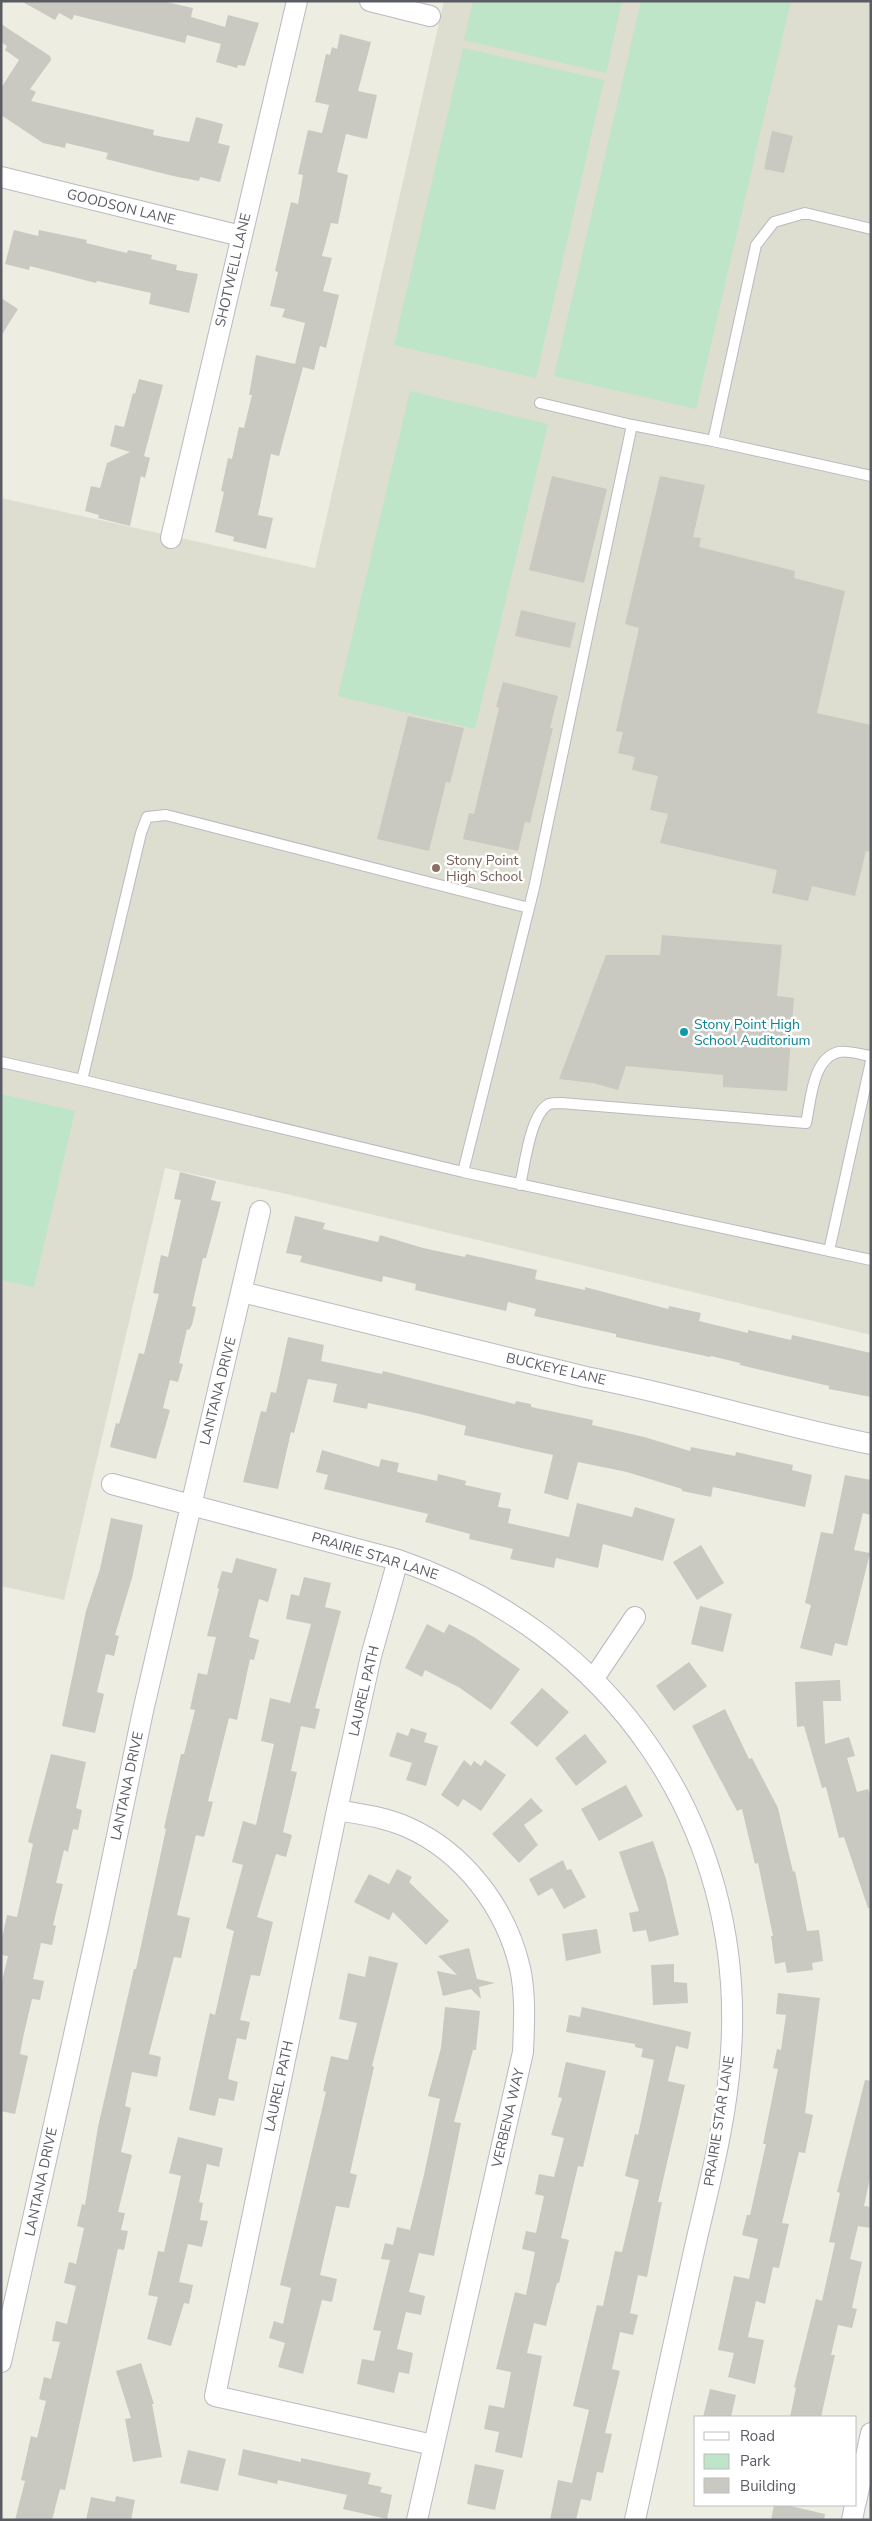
<svg xmlns="http://www.w3.org/2000/svg" width="872" height="2521" viewBox="0 0 872 2521" font-family="'Nunito Sans',sans-serif">
  <rect width="100%" height="100%" fill="#edede2"/>
  <path fill="#ddddd0" d="M444,1h427v1334l-584,-141 -122,-26 -101,432 -63,-14v-1088l314,70z"/>
  <path fill="#bee5c7" d="M473,1h149l-16,72 -142,-33z
    M641,1h150l-95,408 -142,-33z
    M463,48l141,32 -68,298 -142,-33z
    M410,391l138,33 -73,305 -137,-33z
    M1,1094l74,17 -41,176 -33,-7z"/>
  <path fill="#cac9c1" d="M21,1h141l31,7 -2,9 34,10 3,-12 31,8 -14,43 -7,-1 -1,3 -21,-6 5,-18 -34,-9 -2,8 -111,-28 -2,5 -13,-7 -4,7z
    M1,24l49,32 1,4 -21,29 6,3 -5,9 123,29 -1,5 36,7 7,-25 27,7 -5,19 12,3 -10,36 -20,-5 -1,4 -26,-5 -67,-17 2,-6 -42,-10 -1,5 -22,-5 -42,-28v-27l18,-28 -14,-10 2,-4 -6,-4z
    M340,34l31,8 -13,49 19,4 -10,44 -21,-5 -9,38 11,3 -10,49 -7,-1 -9,33 10,2 -9,33 16,4 -13,53 -6,-2 -6,24 -11,-3 -24,89 -8,-2 -13,61 15,3 -7,31 -33,-8 1,-4 -19,-5 9,-40 -3,-1 7,-33 4,1 7,-32 5,1 8,-33h-3l7,-40 39,9 10,-41 -23,-6 3,-8 -15,-3 8,-34 -3,-1 16,-69 7,2 5,-29 -5,-1 10,-44 14,3 7,-28 -14,-3 11,-48 4,1 2,-8 5,2z
    M772,131l21,5 -9,37 -20,-4z
    M14,230l24,6 1,-6 29,6 19,4 -1,3 41,10 1,-3 24,5 -1,4 26,6 -1,5 22,4 -9,39 -40,-9 2,-11 -54,-12 -1,2 -66,-17 -1,4 -24,-6z
    M1,298l17,11 -17,27z
    M139,379l24,6 -19,71 6,2 -5,20 -4,-2 -11,50 -32,-8 1,-3 -14,-4 6,-25 9,2 7,-25 23,-11 -20,-6 5,-21 9,2 9,-34 2,1z
    M552,476l55,13 -23,94 -55,-13z
    M660,476l45,9 -12,52 8,1 -2,9 96,24 -1,7 51,13 -28,122 54,12v127l-5,-1 -11,45 -43,-10 -4,15 -36,-8 5,-23 -117,-27 8,-29 -18,-4 8,-34 -26,-6 3,-13 -17,-4 5,-21 -7,-1 23,-103 -14,-4z
    M521,610l55,13 -6,25 -55,-12z
    M503,682l55,14 -8,32h3l-23,95 -5,-1 -7,29 -55,-12 6,-26 5,1 25,-106 -3,-1z
    M408,716l56,12 -14,55 -4,-1 -17,69 -52,-12z
    M662,935l120,10 -5,51 17,2 -7,93 -64,-4v-12l-97,-9 -8,24 -25,-7 -34,-4 47,-124h54z
    M180,1172l36,9 -5,19 10,2 -15,56h-3l-11,48 4,1 -4,18 -3,5 -2,-1 -8,34 4,1 -5,18 -8,-2 -7,28 7,2 -14,49 -46,-12 6,-24 3,1 20,-71 5,1 15,-60 -6,-1 8,-38 7,2 11,-49 2,-8 -7,-1z
    M295,1216l30,7 -2,6 55,13 2,-7 43,13 42,9 1,-3 71,16 -2,9 50,11v-3l83,22 1,-3 32,7 -2,8 49,12v-3l43,10 1,-5 79,18v44l-42,-8v-3l-89,-21v-2l-29,-7 -1,1 -94,-20v-3l-82,-18 2,-7 -28,-7 -2,9 -91,-21 1,-6 -16,-4 -17,-4 -1,6 -82,-20 2,-6 -16,-3z
    M288,1337l36,8 -3,16 61,13 1,-3 132,33 1,-3 15,3v3l62,13 -1,5 52,12 46,14 1,-4 44,9 1,-4 57,13 -1,5 20,5 -7,32 -92,-20 -2,10 -29,-6v-2l-55,-17 -49,-10 -10,38 -24,-7 9,-38 -89,-20 2,-9 -46,-12 -52,-11 -1,6 -34,-7 4,-18 -29,-5 -14,54 -3,-1 -13,57 -35,-7 18,-71 5,1 5,-20 5,1z
    M322,1450l57,17 2,-8 18,4 -2,9 40,9 1,-7 28,7 -1,4 36,8 -3,14 13,2 -3,14 61,14 8,-34 55,14 3,-10 40,12 -12,42 -60,-17 -5,24 -42,-10 -2,10 -44,-9 3,-10 -44,-10 1,-5 -45,-12 3,-8 -104,-25 4,-14 -12,-3z
    M845,1475l26,5v35l-8,-2 -9,37 16,3 -23,93 -12,-3 -3,13 -32,-8 11,-43 -6,-2 16,-71 12,2z
    M111,1518l32,7 -11,53 -17,57 4,1 -5,20 -8,-2 -9,38 7,2 -9,39 -33,-7 24,-115 14,-42z
    M701,1545l23,38 -27,17 -24,-38z
    M236,1558l41,11 -9,33 -9,-3 -10,38 10,3 -5,20 -4,-1 -13,61 -8,-2 -21,83 5,1 -9,35 -8,-2 -19,80 13,3 -9,40 -7,-1 -25,97 12,3 -4,20 -25,-5 -7,34 6,2 -10,44 11,3 -14,57 7,1 -4,17 7,1 -4,19 -6,-1 -53,241 -5,-1 -8,31h-37l10,-39 -4,-1 10,-44 6,2 9,-37 -7,-2 5,-22 7,2 9,-37 -8,-1 4,-20 11,3 9,-38 -12,-3 5,-21 7,2 8,-36 -7,-2 5,-22 3,1 13,-78 36,-158h2l30,-140 -2,-1 17,-74h3l11,-44 -5,-1 8,-36 9,2 9,-38 -9,-1 12,-47 -2,-1 5,-17 10,2z
    M304,1577l27,6 -6,24 16,4 -26,97 5,1 -5,20 -14,-3 -10,45 6,1 -14,60 9,3 -6,22 -10,-3 -19,63 16,5 -13,54 -9,-1 -11,45 10,2 -4,18 -9,-2 -9,41 10,3 -4,19 -15,-3 -4,18 -26,-6 21,-97 5,2 19,-84 -8,-3 17,-63 -11,-3 11,-41 13,4 18,-81 -13,-3 9,-43 20,5 21,-79 -25,-5 5,-25 8,2z
    M700,1606l32,8 -9,38 -32,-8z
    M427,1624l17,9 5,-9 25,13 46,32 -29,41 -31,-22 -35,-18 -3,7 -17,-9z
    M689,1662l18,24 -33,25 -18,-25z
    M840,1680l1,21h-18l2,43 24,-7 6,19 -8,2 10,34 11,-3 3,9v110h-3l-24,-71 -5,1 -13,-51 -4,1 -18,-62 -7,1 -2,-45z
    M542,1688l27,24 -32,35 -27,-24z
    M725,1709l24,50 3,-1 26,50 15,64 2,-1 12,60 12,-1 4,31 -11,2 1,7 -26,3 -2,-11 -10,2 -4,-28h2l-15,-73 -3,1 -13,-55 -5,2 -45,-85z
    M411,1728l16,5 -3,9 14,4 -12,40 -20,-6 6,-17 -23,-7 8,-24 11,4z
    M585,1734l22,28 -31,24 -21,-28z
    M51,1754l35,8 -10,46 6,2 -4,20 -5,-1 -5,23 -4,-2 -8,33 7,1 -10,41 3,1 -4,19 -11,-2 -8,36 11,2 -4,19 -8,-1 -9,39 -3,16 8,2 -13,58 -14,-3v-126l7,-29 -7,-1v-12l6,-28 10,2 16,-73 -5,-2z
    M464,1760l7,6 3,-5 7,5 4,-6 21,15 -25,36 -18,-12 -5,8 -17,-12z
    M626,1785l17,31 -44,25 -18,-32z
    M531,1798l12,13 -19,14 14,20 -19,18 -27,-29z
    M653,1841l13,38 13,56 -30,7 -3,-12 -13,2 -4,-19 10,-2 -20,-59z
    M563,1860l4,10 4,-1 15,28 -22,12 -12,-21 -14,8 -9,-17z
    M397,1869l15,8 -3,5 40,39 -23,24 -33,-33 -4,8 -35,-18 15,-28 20,10z
    M597,1929l4,24 -35,8 -4,-27z
    M469,1948l8,31 18,4 -16,4 2,12 -10,-10 -28,7 -6,-25 20,4 -19,-19z
    M369,1956l29,7 -26,103 2,1 -24,106 7,2 -8,33 -13,-2 -16,69 17,4 -5,23 -10,-2 -19,74 -25,-7 7,-24 -16,-5 5,-17 9,3 8,-36 -11,-3 46,-193 -3,-1 8,-35 17,4 9,-37 -18,-4 9,-46 17,4z
    M674,1964v18l13,1 1,20 -35,2 -2,-40z
    M778,1993l42,5 -15,115 8,2 -8,38 -6,-1 -17,71 7,1 -10,44 -6,-1 -8,37 -9,-3 -8,36 16,3 -9,44 -27,-7 6,-24 -16,-3 16,-74 15,3 9,-40 -16,-4 5,-20h3l16,-71h-3l15,-75 -5,-1 4,-19 4,1 5,-35 -10,-1z
    M445,2007l35,4 -4,39h-3l-19,72 7,1 -27,133 -15,-3 -10,39 16,4 -4,19 -15,-3 -9,37 16,4 -4,21 -10,-2 -5,21 -37,-9 5,-25 12,2 7,-30 -8,-1 17,-70 -9,-1 4,-16 8,2 4,-18 13,3 14,-55 16,-76 -12,-3 13,-48z
    M582,2007l109,25 -3,17 -12,-3 -8,35 17,4 -27,117h4l-15,75 -9,-2 -8,38 8,2 -5,20 -13,-3 -8,37 8,2 -15,62 7,1 -9,39 -6,-1 -6,29 -10,-2 -5,21h-26l8,-40 14,3 17,-73 -16,-4 24,-101 6,1 12,-55 7,1 17,-72 -14,-4 10,-42 3,1 16,-75 -13,-3 2,-8 -8,-2v-3l-69,-12 3,-17 11,2z
    M566,2062l40,9 -23,96 -5,-1 -17,72 8,2 -10,43h-2l-11,43 -12,-3 -7,30 15,3 -20,102 -27,-6 4,-20 -15,-3 5,-24 15,3 7,-36 -15,-3 19,-77 11,3 9,-43 -13,-3 4,-18 10,2 8,-37 -9,-2 4,-20 15,3 10,-39 -13,-3 11,-37 -4,-1z
    M865,2080l6,1v92l-7,33 7,1v21l-13,-2 -8,33 12,3 -10,46 5,1 -5,19 -14,-3 -7,30h4l-14,62h-31l6,-29 -2,-1 22,-88 6,2 13,-58 -6,-1 11,-49 -3,-1z
    M178,2137l45,11 -4,19 -12,-3 -8,38 4,1 -3,17 8,1 -6,26 -14,-3 -9,38 14,3 -4,19 -5,-1 -13,43 -24,-7 11,-42 -10,-2 10,-44 6,1 17,-76 -12,-3z
    M141,2363l13,41h-2l10,53 -29,5 -8,-43 6,-1 -15,-47z
    M710,2389l26,6 -5,22h-28z
    M243,2449l58,13v-4l70,15 -3,11 14,3 -2,5 12,3 -5,24 -44,-10 4,-14 -69,-15 -1,4 -39,-9z
    M188,2450l38,9 -8,32 -38,-8z
    M475,2464l29,6 -9,40 -28,-6z
    M116,2496l19,4 -4,20h-45l5,-23 24,5z
    M774,2505h12l39,9 -1,6h-53z"/>
  <g fill="none" stroke-linecap="round" stroke-linejoin="round">
    <g stroke="#b9bac1" stroke-width="12">
      <path id="lane" d="M540,403l92,22
        M713,441l43,-196 18,-23 31,-9 66,16
        M1,1062l81,18 381,92 408,88
        M82,1080l59,-247 6,-16 19,-2 363,93
        M463,1172l71,-284 98,-463 81,16 158,35
        M520,1185c5,-20 10,-71 29,-81 3,-1 8,-1 12,-1l245,20c5,-22 6,-65 33,-71 9,-2 23,3 32,4
        M829,1251l42,-190"/>
    </g>
    <g stroke="#b9bac1" stroke-width="22">
      <path id="street" d="M370,1l60,15
        M1,177l240,59
        M171,538l126,-537
        M242,1292l344,85c96,18 189,48 285,67
        M112,1484l286,76c213,73 348,264 333,492 -4,67 -22,133 -37,199 -20,89 -39,179 -59,269
        M398,1560l-27,96 -34,154 -122,586 218,49
        M594,1678l41,-61
        M337,1810c23,4 48,7 70,17 57,25 99,81 113,141 6,28 4,56 3,84l-106,468
        M1,2362l97,-435 45,-216 117,-500
        M856,2502l15,-69
        M852,2520l3,-15"/>
    </g>
    <use href="#lane" stroke="#fff" stroke-width="10"/>
    <use href="#street" stroke="#fff" stroke-width="20"/>
  </g>
  <circle fill="#8d6e63" stroke="#fff" stroke-width="2" cx="436" cy="868" r="5"/>
  <circle fill="#0f9aa8" stroke="#fff" stroke-width="2" cx="684" cy="1032" r="5"/>
  <g text-anchor="middle" dominant-baseline="central" stroke-width="5" stroke-linejoin="round" paint-order="stroke">
    <g font-size="14" fill="#5a5c63" stroke="#fff">
      <text transform="translate(121 207) rotate(14)">GOODSON LANE</text>
      <text transform="translate(233 270) rotate(-77)">SHOTWELL LANE</text>
      <text transform="translate(556 1369) rotate(13)">BUCKEYE LANE</text>
      <text transform="translate(218 1391) rotate(-76)">LANTANA DRIVE</text>
      <text transform="translate(375 1556) rotate(17)">PRAIRIE STAR LANE</text>
      <text transform="translate(364 1691) rotate(-77)">LAUREL PATH</text>
      <text transform="translate(127 1786) rotate(-78)">LANTANA DRIVE</text>
      <text transform="translate(279 2086) rotate(-78)">LAUREL PATH</text>
      <text transform="translate(508 2118) rotate(-77)">VERBENA WAY</text>
      <text transform="translate(719 2121) rotate(-81)">PRAIRIE STAR LANE</text>
      <text transform="translate(41 2182) rotate(-78)">LANTANA DRIVE</text>
    </g>
    <g font-size="14" fill="#785e54" stroke="#fff" text-anchor="start">
      <text x="446" y="860">Stony Point<tspan x="446" dy="16">High School</tspan></text>
    </g>
    <g font-size="14" fill="#0d838f" stroke="#fff" text-anchor="start">
      <text x="694" y="1024">Stony Point High<tspan x="694" dy="16">School Auditorium</tspan></text>
    </g>
  </g>
  <rect width="872" height="2521" fill="none" stroke="#5a5c63" stroke-width="5"/>
  <rect x="694" y="2416" width="162" height="90" fill="#ffffff" stroke="#bdbec1"/>
  <rect x="704" y="2432" width="25" height="8" fill="#ffffff" stroke="#bdbec1"/>
  <text x="740" y="2441" font-size="15" fill="#5a5c63">Road</text>
  <rect x="704" y="2454" width="25" height="15" fill="#bee5c7" stroke="#bdbec1"/>
  <text x="740" y="2466" font-size="15" fill="#5a5c63">Park</text>
  <rect x="704" y="2478" width="25" height="15" fill="#cac9c1" stroke="#bdbec1"/>
  <text x="740" y="2491" font-size="15" fill="#5a5c63">Building</text>
</svg>
